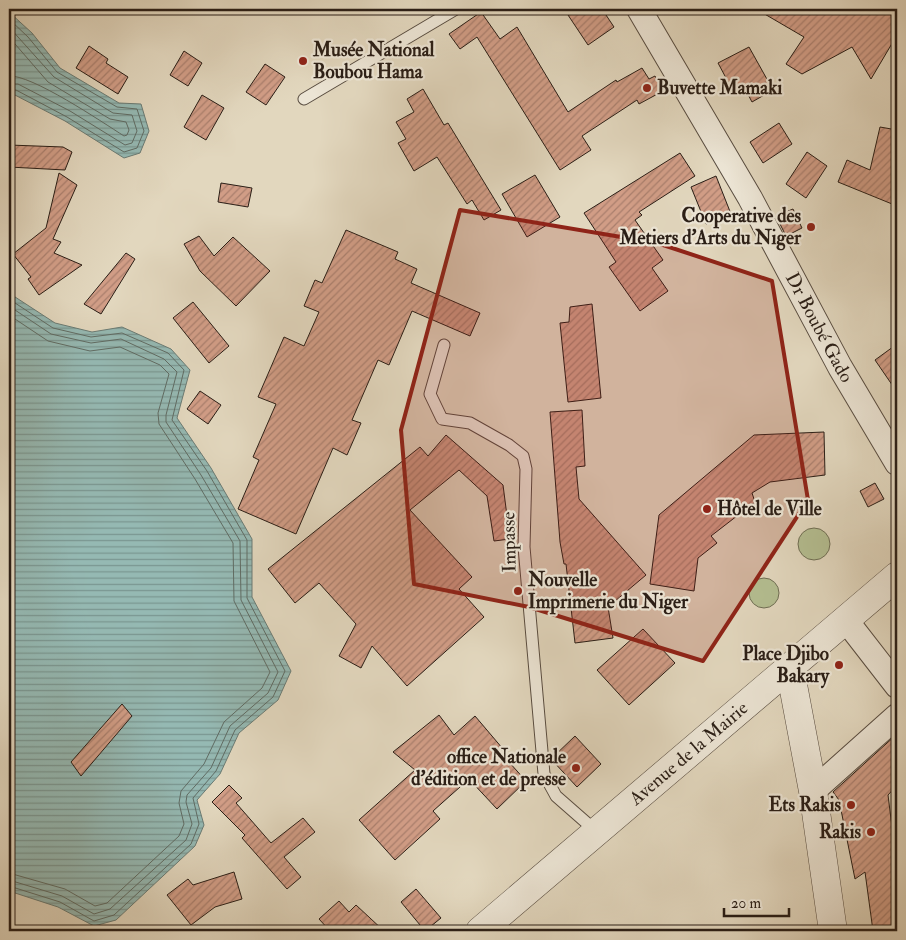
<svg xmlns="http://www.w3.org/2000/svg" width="906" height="940" viewBox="0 0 906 940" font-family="'IM FELL Double Pica',serif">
  <defs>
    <pattern id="water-rules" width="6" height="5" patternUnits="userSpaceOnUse" patternTransform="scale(1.25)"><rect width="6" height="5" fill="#95b9b3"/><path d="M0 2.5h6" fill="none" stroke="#7a9691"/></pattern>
    <pattern id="building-hatch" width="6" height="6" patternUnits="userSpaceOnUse" patternTransform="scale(1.25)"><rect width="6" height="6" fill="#d19d86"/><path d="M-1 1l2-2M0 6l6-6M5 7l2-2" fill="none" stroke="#aa7f6d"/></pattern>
  </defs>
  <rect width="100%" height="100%" fill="#e2d7be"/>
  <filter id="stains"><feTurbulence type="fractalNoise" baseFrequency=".004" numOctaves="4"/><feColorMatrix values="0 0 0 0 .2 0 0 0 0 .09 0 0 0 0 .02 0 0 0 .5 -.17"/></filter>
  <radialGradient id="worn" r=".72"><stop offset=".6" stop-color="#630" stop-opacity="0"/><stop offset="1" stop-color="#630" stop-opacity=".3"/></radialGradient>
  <path fill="#b4be91" stroke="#6f6e54" d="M798 544a16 16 0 1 1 32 0a16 16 0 1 1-32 0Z
    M749 593a15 15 0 1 1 30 0a15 15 0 1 1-30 0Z"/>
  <path fill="url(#water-rules)" stroke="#6a7b74" d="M9,12l23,21 28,35 59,35 22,1 8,27 -9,22 -16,5 -59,-37 -52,-27 -4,3z
    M9,293l46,30 37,9 30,-5 49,22 19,21 -13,48 34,50 41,71v58l39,74 -13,29 -39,33 -19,41 -23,26 7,25 -9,21 -79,74 -22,6 -36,-19 -49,-16z"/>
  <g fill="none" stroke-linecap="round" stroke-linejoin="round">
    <path stroke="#606c64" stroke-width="1" d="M9,19l19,18 29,35 60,35 20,2 7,22 -7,17 -13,4 -57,-35 -51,-27 -7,1
      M9,27l45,50 59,36 19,2 5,16 -5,12 -7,2 -55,-34 -52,-27h-9
      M9,37l39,45 62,37 16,3 3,8 -2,5 -3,1c-22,-14 -93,-62 -115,-60
      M9,299l44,29 38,9 31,-4 46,20 16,17 -12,50 35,51 40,69v58l38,73 -12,26 -38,33 -19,41 -23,27 6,26 -8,20 -77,71 -20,6 -34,-19 -51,-16
      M9,306l42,28 40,9 30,-4 43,20 13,13 -11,43v7l35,53 39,66 1,59 37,72 -10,21 -38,33 -19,42 -24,27 -1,7 6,22 -6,16 -76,69 -16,5 -32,-18 -53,-16
      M9,315l39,26 42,10 30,-4 40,18 9,9 -11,39 1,11 36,55 38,64 1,58 36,71 -8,16 -38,34 -20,42 -23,27 -2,12 5,21 -5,12 -72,67 -12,3 -30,-17 -56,-16"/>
  </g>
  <path fill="url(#building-hatch)" stroke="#2a1e16" d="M564,9h38l12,18 -26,18z
    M756,9h141v26l-26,44 -19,-32 -50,27 -16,-10 18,-27z
    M481,12l19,27 17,-12 51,85 48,-32 1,2 25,-14 7,11 6,-3 8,15 -24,13 -2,-4 -55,36 9,14 -31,20 -83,-133 -17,12 -11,-15z
    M89,46l19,13 -2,4 22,14 -10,17 -42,-26z
    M749,47l24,43 -21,12 -9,-17 -10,6 -15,-28z
    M184,51l18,12 -14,23 -18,-11z
    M265,64l20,13 -19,28 -20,-13z
    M423,89l21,36 4,-2 53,87 -17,10 -12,-20 -5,4 -30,-47 -23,14 -16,-28 8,-4 -10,-17 18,-10 -7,-13z
    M202,95l22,13 -18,32 -22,-13z
    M779,123l13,21 -29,19 -13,-21z
    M880,127l17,3v76l-59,-24 9,-22 23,10z
    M9,145l54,2 9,5 -7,18 -56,-3z
    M807,152l20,14 -21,32 -20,-14z
    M680,153l15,23 -56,36 3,3 -7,5 28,40 -11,8 16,23 -28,20 -31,-44 7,-5 -32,-49z
    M59,173l18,12 -24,54 8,3 -7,11 28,12 -43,30 -11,-16 3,-2 -18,-23 33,-26z
    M535,175l25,42 -33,20 -25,-43z
    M716,176l15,38 -25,10 -15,-37z
    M221,183l31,5 -4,19 -30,-5z
    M793,209l9,19 -16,8 -10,-20z
    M346,230l52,22 -3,7 22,10 -6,14 69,30 -10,23 -58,-25 -23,54 -11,-5 -26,60 9,3 -14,32 -14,-7 -37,86 -58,-25 21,-49 -6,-3 23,-53 -18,-7 26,-60 20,9 15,-34 -15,-6 11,-26 7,3z
    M199,236l15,20 19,-19 37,34 -34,35 -36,-35 -16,-27z
    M126,253l9,6 -34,55 -17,-10z
    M193,302l36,44 -20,17 -36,-45z
    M592,304l9,94 -33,4 -8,-79 9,-1 1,-15z
    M897,344v48l-22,-32z
    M200,391l21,14 -13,19 -21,-15z
    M582,410l3,56 -9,1 3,32 67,76 -38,32 5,31 -38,5 -9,-79h-2l-4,-22 -10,-130z
    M824,432l1,43 -55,7 -18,11 3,9 -44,34 6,7 -19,15 -4,33 -44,-7 9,-69 95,-80z
    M446,435l57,50 7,54 -16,2 -7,-45 -28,-26 -49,40 62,67 -13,12 25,28 -77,69 -35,-40 -11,22 -22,-12 17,-32 -37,-41 -24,20 -27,-34 152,-122 8,9z
    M875,483l9,16 -16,8 -8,-16z
    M643,629l32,34 -46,42 -32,-35z
    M122,704l10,12 -51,60 -10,-14z
    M439,715l15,20 21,-19 28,33 -3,3 26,29 -29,28 -28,-30 -36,32 7,8 -45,41 -36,-40 56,-50 -22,-18z
    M897,734v51l-9,10 7,56 2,-2v82h-24l-8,-59 -10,7 -16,-79 -6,-8z
    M575,736l26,28 -24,23 -26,-28z
    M229,785l13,13 -6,5 35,40 32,-25 12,14 -31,25 17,20 -14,12 -45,-51 3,-3 -33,-33z
    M234,872l8,27 -27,8 -24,18 -24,-30 21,-16 5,6z
    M416,889l25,29 -16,13 -24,-29z
    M339,901l10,11 7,-7 28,26h-54l-11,-12z"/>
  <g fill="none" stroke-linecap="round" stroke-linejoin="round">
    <g stroke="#584c40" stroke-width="13">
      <path id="service" d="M304,99l152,-90
        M444,345l-14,49 12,25 28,4 39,22 14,11 3,13 -2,78 20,227 12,22 41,36"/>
    </g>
    <g stroke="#584c40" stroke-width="26">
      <g id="minor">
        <path id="s1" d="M639,9l111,189 90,169 57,96"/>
        <path d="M845,619l52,67"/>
        <path d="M813,791l84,-75"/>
      </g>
    </g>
    <g stroke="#584c40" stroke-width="29">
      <g id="tertiary">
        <path d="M790,669l23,122 20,140"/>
        <path id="s2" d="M480,931l417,-355"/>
      </g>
    </g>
    <use href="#service" stroke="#ece5d5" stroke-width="11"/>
    <use href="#minor" stroke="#ece5d5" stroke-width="24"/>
    <use href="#tertiary" stroke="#ece5d5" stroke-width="28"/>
  </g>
  <path fill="#8f2418" fill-opacity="0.2" stroke="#8f2418" stroke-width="4" stroke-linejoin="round" d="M460,210l197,33 115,38 36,219 -105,161 -174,-54 -115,-23 -13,-154z"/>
  <g fill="#8f2418" stroke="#ece5d5" stroke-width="2">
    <circle cx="303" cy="61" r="5"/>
    <circle cx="647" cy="88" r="5"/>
    <circle cx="811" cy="227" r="5"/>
    <circle cx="707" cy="509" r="5"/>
    <circle cx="518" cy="591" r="5"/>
    <circle cx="839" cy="665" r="5"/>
    <circle cx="576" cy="768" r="5"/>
    <circle cx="851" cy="805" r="5"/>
    <circle cx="871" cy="832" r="5"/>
  </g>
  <g text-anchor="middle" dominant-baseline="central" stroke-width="4.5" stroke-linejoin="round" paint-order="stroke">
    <g font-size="19" font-weight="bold" fill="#2a1e16" stroke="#ece5d5" text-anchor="end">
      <text x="313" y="50" text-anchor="start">Musée National<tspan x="313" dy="22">Boubou Hama</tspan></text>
      <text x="657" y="88" text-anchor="start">Buvette Mamaki</text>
      <text x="801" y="216">Cooperative des<tspan x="801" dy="22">Metiers d'Arts du Niger</tspan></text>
      <text x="717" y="509" text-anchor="start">Hôtel de Ville</text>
      <text x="528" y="580" text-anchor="start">Nouvelle<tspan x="528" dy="22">Imprimerie du Niger</tspan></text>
      <text x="829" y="654">Place Djibo<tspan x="829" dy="22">Bakary</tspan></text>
      <text x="566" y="757">office Nationale<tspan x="566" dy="22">d'édition et de presse</tspan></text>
      <text x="841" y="805">Ets Rakis</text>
      <text x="861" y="832">Rakis</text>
    </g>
    <g font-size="19" fill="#2a1e16" stroke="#ece5d5">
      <text stroke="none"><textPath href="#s1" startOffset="366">Dr Boubé Gado</textPath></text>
      <text transform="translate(509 542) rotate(-91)">Impasse</text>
      <text stroke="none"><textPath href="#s2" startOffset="274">Avenue de la Mairie</textPath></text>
    </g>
  </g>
  <rect width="906" height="940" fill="none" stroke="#e2d7be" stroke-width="30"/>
  <rect x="10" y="10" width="886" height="920" fill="none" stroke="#2a1e16" stroke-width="2.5"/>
  <rect x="15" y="15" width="876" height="910" fill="none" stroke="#2a1e16"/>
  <path d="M724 908v8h65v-8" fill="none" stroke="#2a1e16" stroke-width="2.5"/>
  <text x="731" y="908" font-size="15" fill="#2a1e16" stroke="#ece5d5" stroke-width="4" paint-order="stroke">20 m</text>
  <rect width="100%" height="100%" filter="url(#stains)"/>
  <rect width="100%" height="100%" fill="url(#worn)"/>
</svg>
